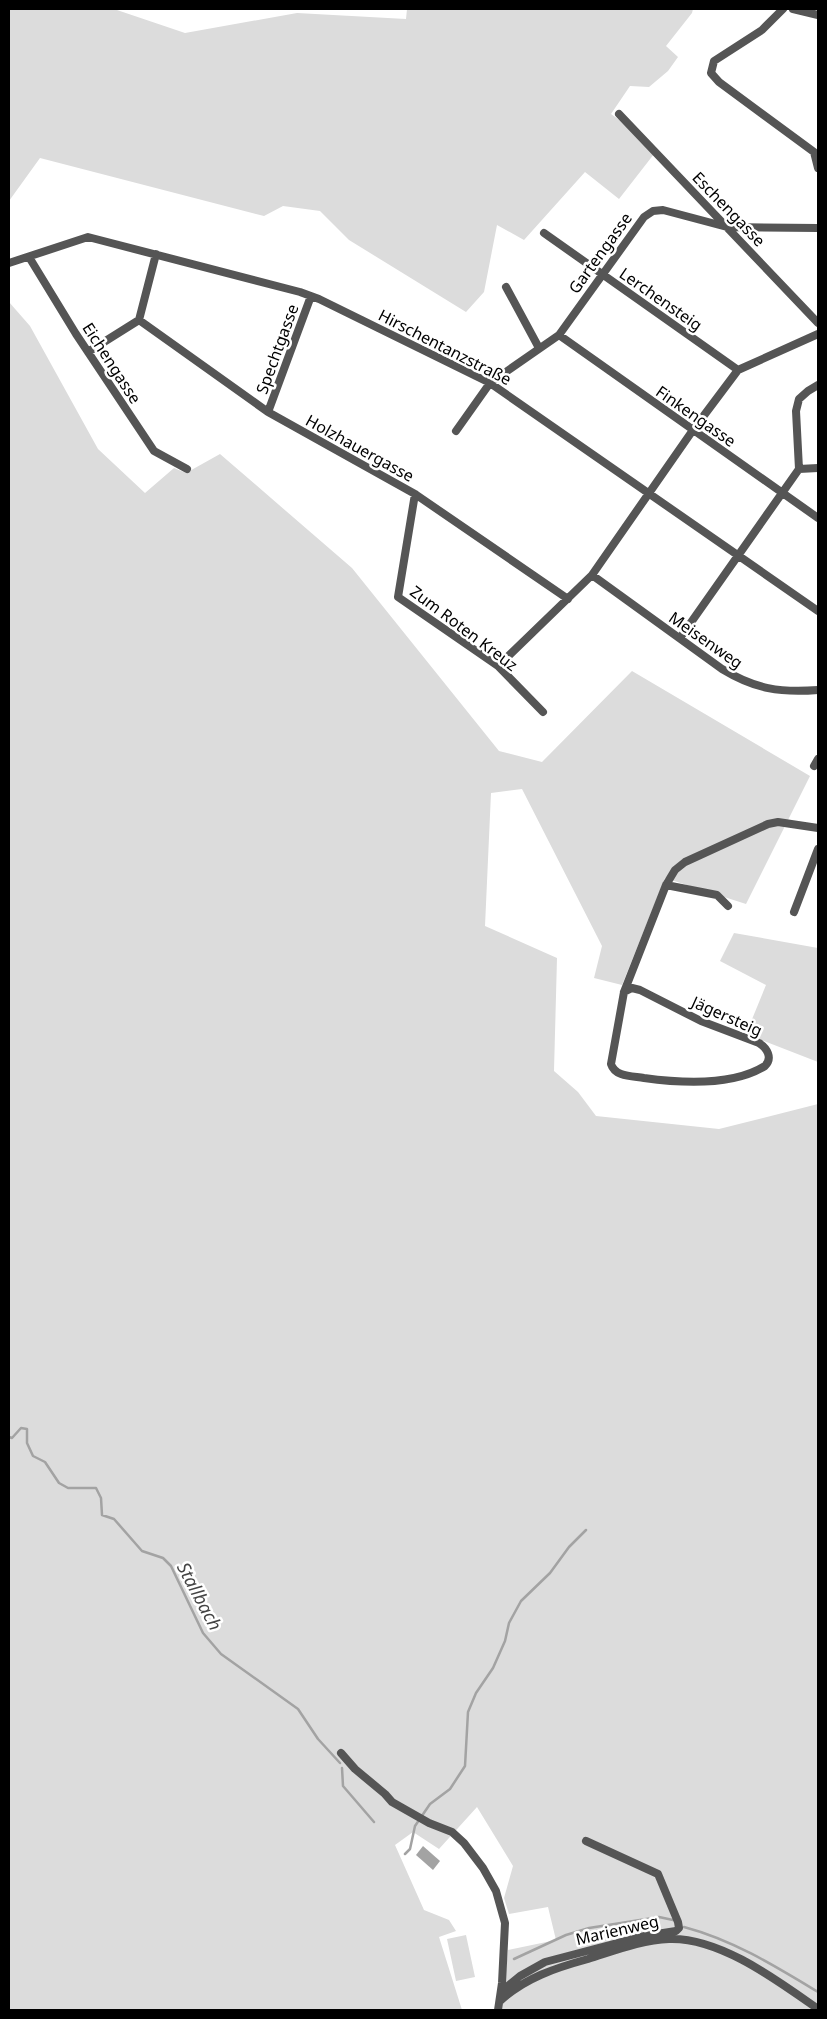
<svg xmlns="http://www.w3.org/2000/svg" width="827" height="2019" viewBox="0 0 827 2019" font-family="'Noto Sans',sans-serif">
  <rect width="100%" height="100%" fill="#fff"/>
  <path fill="#dcdcdc" d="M9,9h105l71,24 112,-20 109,6 1,-10h286l-1,4 -26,33 12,11 -10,14 -19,16 -19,-1 -19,28 14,10 29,30 -35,45 -34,-27 -61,68 -27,-15 -13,67 -18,20 -117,-72 -29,-29 -37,-5 -19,10 -224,-58 -31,43z
    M9,302l21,24 68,123 47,44 29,-25 12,5 34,-19 132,114 147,183 43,11 90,-91 178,105 -64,128 -81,-26 -43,107 -28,-7 8,-32 -80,-157 -31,4 -6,133 72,32 -3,113 24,21 18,24 123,13 99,-25v906h-316l6,-60 48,-10 -8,-33 -39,7 -5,-16 9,-32 -36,-59 -38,42 -26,-17 -18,13 29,65 25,10 7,11 -17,6 23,73h-453z
    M734,933l84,15v114l-72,-28 20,-49 -46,-24z
    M466,1935l9,42 -19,4 -9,-42z"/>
  <path fill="#a3a3a3" d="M423,1846l17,15 -7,9 -17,-15z"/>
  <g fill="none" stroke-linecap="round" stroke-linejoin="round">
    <path stroke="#a3a3a3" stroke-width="2.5" d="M9,1437l3,1 9,-10 6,1v14l6,13 12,6 14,21 9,5h28l5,10 1,17 12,4 28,32 21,7 8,8 32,67 18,21 77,55 20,30 22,24
      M342,1768l1,18 31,36
      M405,1854l5,-5 5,-23 15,-22 20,-15 15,-23 3,-54 8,-19 17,-25 12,-27 4,-18 12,-22 29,-28 19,-26 17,-17
      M684,1927c49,13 91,39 134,65
      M514,1959l52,-24 23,-7 70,-11 14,3"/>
    <path stroke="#555" stroke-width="8" d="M783,9l-21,21 -48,31 -3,12 8,9 95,70 4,16
      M793,9l25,6
      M619,114l199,209
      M544,233l194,137
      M29,257l47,77 78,117 33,18
      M9,263l79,-26 212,55 19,7 171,84 328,228
      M506,287l33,61
      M139,320l129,92 147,82 153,105
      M559,335l259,183
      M88,352l51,-32 17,-66
      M268,412l43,-116
      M456,431l34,-48 69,-48 85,-118 9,-6 10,-1 64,17 91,1
      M799,469l19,-1
      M415,494l-17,103 100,69 45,46
      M592,575l130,94c33,20 58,24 96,21
      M680,638l119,-169 -3,-58 3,-12 9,-8 10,-6
      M498,666l94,-91 101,-145 45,-60 80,-36
      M814,766l4,-7
      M666,885l51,10 11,11
      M794,912l24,-63
      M624,992l8,-4 8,2 61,31 58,22c8,5 14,15 6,23 -32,20 -85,17 -121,12 -12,-2 -29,-1 -33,-14l13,-72 42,-107 9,-15 10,-8 83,-38 10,-2 40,6
      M341,1753l14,16 30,25 7,8 37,21 23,9 12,11 19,25 13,23 9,32 -3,60 -4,27
      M505,1993l4,-8 11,-9 25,-14 99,-26 32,-5 3,-3 -1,-6 -20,-48 -72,-33
      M500,2001c25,-23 55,-33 88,-42 26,-8 54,-19 81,-20 51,-2 109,42 149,70"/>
  </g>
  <g text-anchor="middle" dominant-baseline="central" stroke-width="5" stroke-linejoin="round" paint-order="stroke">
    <g font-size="16" fill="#000" stroke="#fff">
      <text transform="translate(729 209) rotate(46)">Eschengasse</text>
      <text transform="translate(600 253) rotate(-54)">Gartengasse</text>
      <text transform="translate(661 299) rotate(35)">Lerchensteig</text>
      <text transform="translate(445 347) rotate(27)">Hirschentanzstraße</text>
      <text transform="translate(277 349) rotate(-70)">Spechtgasse</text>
      <text transform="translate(112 363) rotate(57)">Eichengasse</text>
      <text transform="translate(696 416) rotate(35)">Finkengasse</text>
      <text transform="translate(360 448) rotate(29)">Holzhauergasse</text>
      <text transform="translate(464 628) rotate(37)">Zum Roten Kreuz</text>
      <text transform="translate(706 640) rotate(35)">Meisenweg</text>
      <text transform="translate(727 1016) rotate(24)">Jägersteig</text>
      <text transform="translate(617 1930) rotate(-13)">Marienweg</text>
    </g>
    <g font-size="18" font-style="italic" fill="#444" stroke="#fff">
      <text transform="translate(200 1596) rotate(62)">Stallbach</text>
    </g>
  </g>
  <rect width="827" height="2019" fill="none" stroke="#000000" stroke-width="20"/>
</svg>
